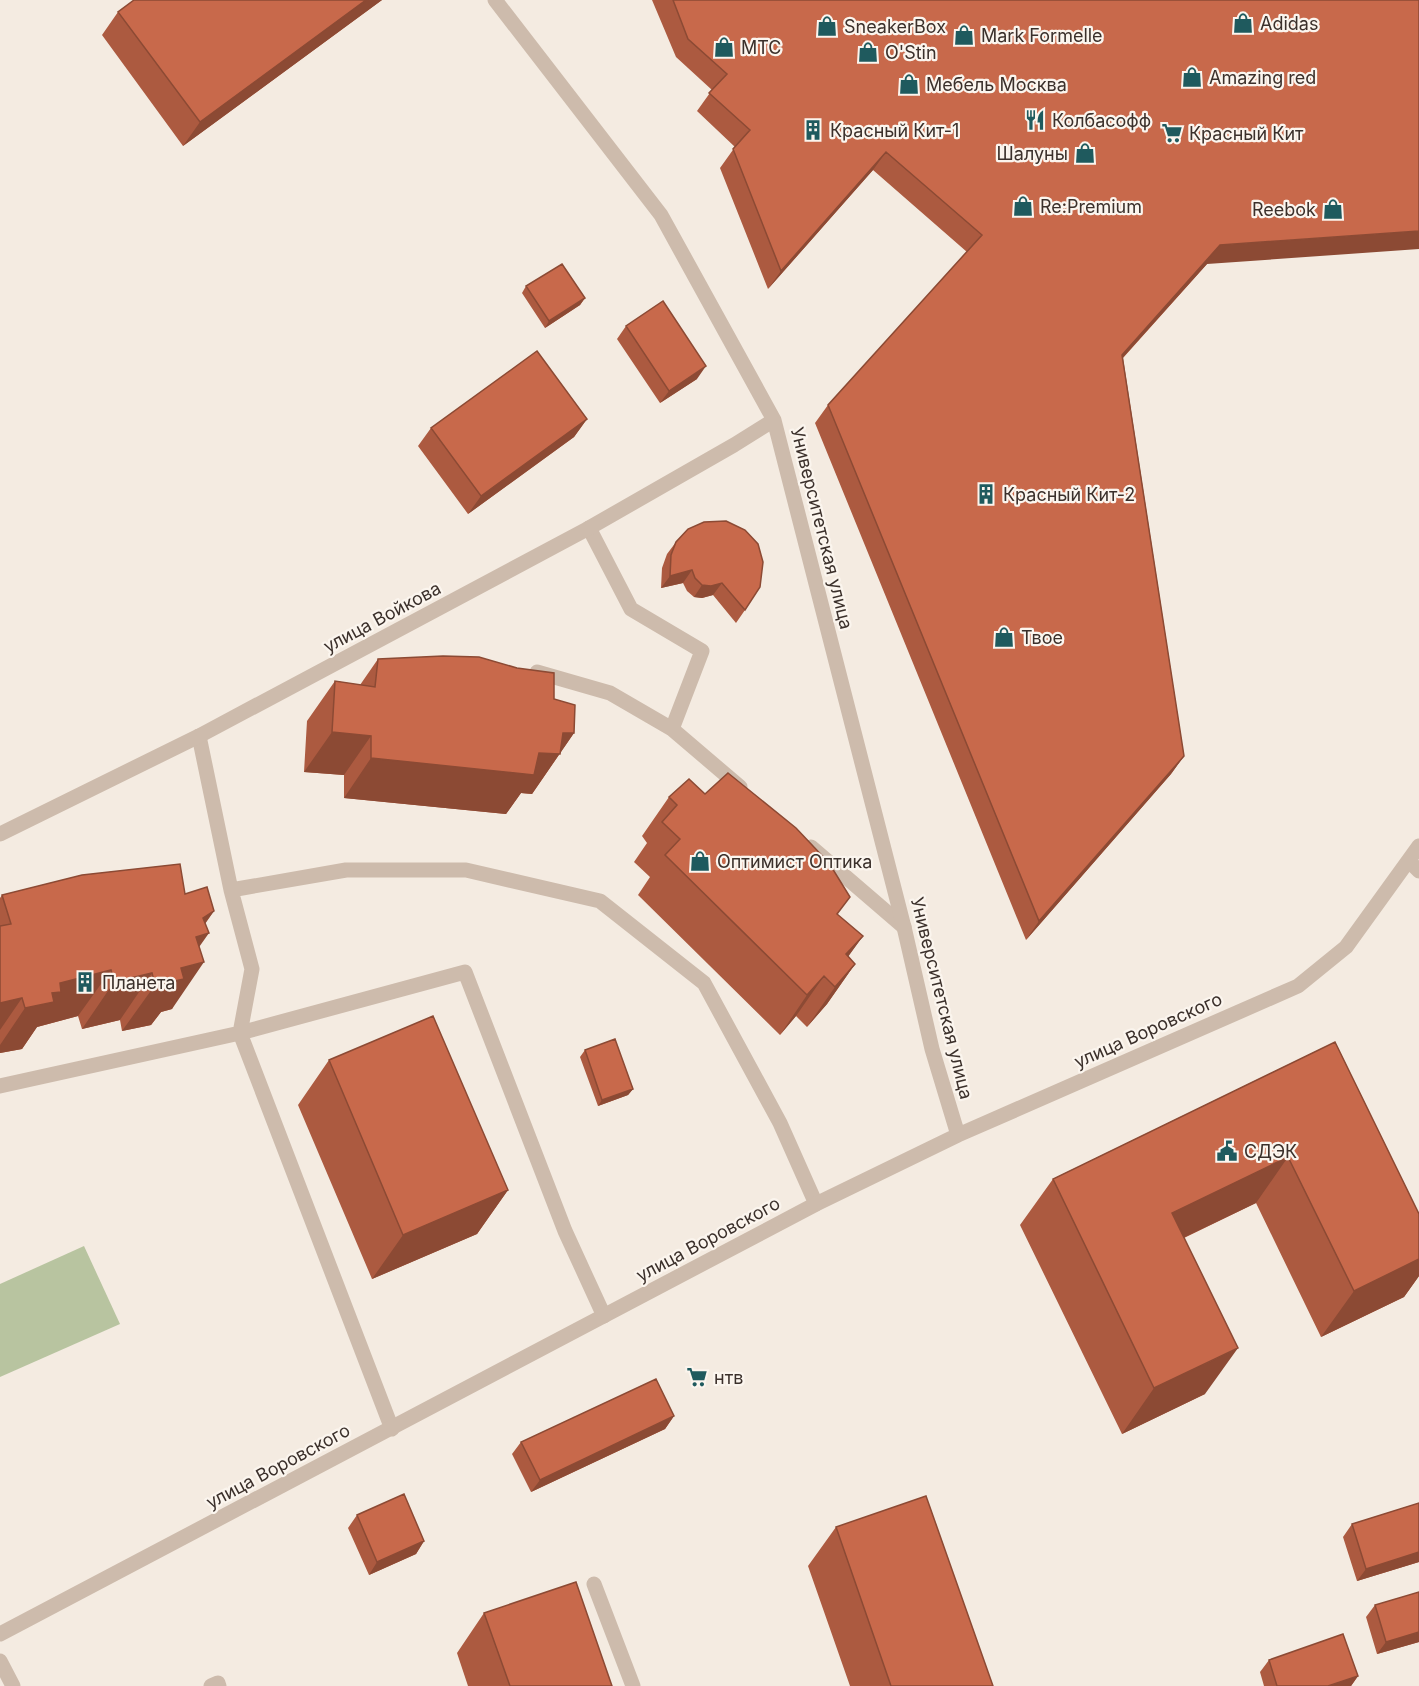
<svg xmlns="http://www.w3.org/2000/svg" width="1419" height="1686" viewBox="0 0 1419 1686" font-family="Inter,sans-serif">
  <rect width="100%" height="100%" fill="#f4ebe1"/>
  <path fill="#b8c4a0" d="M84,1246l36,78 -120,53v-93z"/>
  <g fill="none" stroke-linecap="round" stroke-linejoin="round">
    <path stroke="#cdbbac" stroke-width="15" d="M589,528l42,81 71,42 -30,78
      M537,672l73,21 62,36 68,58
      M811,847l93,80
      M1409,861l10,10
      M231,890l115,-20h120l134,31 104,82 76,140 36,81
      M0,1086l240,-53 12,-64 -21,-79 -32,-154
      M392,1429l-152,-396 225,-61 100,259 39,85
      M594,1584l39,102
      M0,1661l13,25
      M211,1686l7,-3 1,3"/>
    <path stroke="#cdbbac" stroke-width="15" d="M495,0l166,215 113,205 130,507 28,122 26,86
      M0,834l199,-98 390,-208 145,-83 40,-25
      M0,1634l816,-430 142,-69 340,-149 48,-39 73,-101"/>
  </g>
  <path fill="#ac5a40" d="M382,0l-199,146 -81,-111 16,-23z
    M652,0h767l-212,264 -84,94 61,398 -13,18 -145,166 -211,-517 13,-18 139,-153 -94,-82 -105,119 -48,-121 15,-21 -38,-36 15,-21 -36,-33z
    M526,286l59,12 -5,7 -35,23 -23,-35z
    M626,326l71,53 -37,24 -43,-64z
    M587,419l-13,18 -106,77 -50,-68 13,-18z
    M688,529l57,81 -9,13 -23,-28 -11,3 -8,-1 -7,-6 -4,-8 -22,5 1,-20 5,-14 9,-12z
    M378,659l176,40 20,34 -42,61 -11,-1 -15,21 -162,-16v-23l-40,-3 3,-51 28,-40 25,4z
    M669,797l169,118 25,21 -15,20 7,8 -28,40 -20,23 -11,-11 -16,19 -142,-140 12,-18 -16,-15 13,-19 -5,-7z
    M185,894l29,17 -9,12 -6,24 -27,62 -11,3 -10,13 -29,6 -2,-11 -38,9 -4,-13 -41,11 -15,22 -22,4v-155l2,-3z
    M1335,1042l84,172v62l-15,21 -83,40 -65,-134 -72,35 21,156 -83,40 -102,-209 33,-46z
    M585,1050l48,39 -5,6 -30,11 -18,-49z
    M329,1060l179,130 -31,44 -105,45 -74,-174z
    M674,1416l-9,13 -134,63 -19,-38 9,-12z
    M1419,1503v59l-62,19 -14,-44 9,-13z
    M357,1515l67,26 -8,13 -47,21 -21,-47z
    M836,1527l157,159h-143l-42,-120z
    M1375,1605l44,37 -42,12 -11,-37z
    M484,1613l128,73h-144l-11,-33z
    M1269,1660l89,16 -7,10h-87l-4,-14z"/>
  <path fill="#8c4a34" d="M366,0h16l-199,146 17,-24z
    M886,152l-13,18 -105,119 13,-18z
    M1419,231v18l-212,15 -98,109 13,-18 98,-110z
    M585,298l-5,7 -35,23 4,-7z
    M706,366l-9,13 -37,24 9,-12z
    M587,419l-13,18 -106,77 13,-18z
    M692,570l-9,13 -22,5 9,-12z
    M722,583l-9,12 -11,3 -8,-1 8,-12z
    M332,732l39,4 -27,39 -40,-3z
    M563,733h11l-42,61 -11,-1 -15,21 -162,-16 27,-40 168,-5z
    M1184,756l-13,18 -145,166 13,-19z
    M214,911l-32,46 21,-39z
    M209,933l-24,34 19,-5 -32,47 -11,3 -10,13 -29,6 33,-46 41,-48z
    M863,936l-28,39 11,-21z
    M855,964l-28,40 -20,23 28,-40z
    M111,970l-33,46 -41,11 -15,22 -22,4v-8l25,-37 35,-25z
    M152,973l-32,47 -38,9 32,-47z
    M824,976l-28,40 -16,19 27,-40z
    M22,998l-22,32v-27z
    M633,1089l-5,6 -30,11 4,-6z
    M1288,1157l-32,46 -117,56 33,-46z
    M508,1190l-31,44 -105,45 31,-44z
    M1419,1259v17l-15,21 -83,40 33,-46z
    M1238,1348l-33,46 -83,40 32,-46z
    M674,1416l-9,13 -134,63 9,-12z
    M424,1541l-8,13 -47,21 8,-13z
    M1419,1552v10l-62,19 9,-12z
    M1419,1632v10l-42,12 9,-12z
    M1358,1676l-7,10h-23z"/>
  <path fill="#c8694b" stroke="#8c4a34" stroke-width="1.5" d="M134,0h232l-166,122 -82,-110z
    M673,0h746v231l-199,14 -98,110 62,401 -145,165 -211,-516 154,-170 -96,-83 -105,119 -48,-122 17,-19 -41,-37 18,-19 -39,-35z
    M562,264l23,34 -36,23 -23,-35z
    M663,301l43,65 -37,25 -43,-65z
    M537,351l50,68 -106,77 -50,-68z
    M726,521l19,9 13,14 5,18 -3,25 -15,23 -23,-27 -11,3 -9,-1 -7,-7 -3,-8 -22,6 1,-21 5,-13 12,-13 16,-7z
    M443,656l36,1 38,11 37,5v26l21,6 -1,28h-11l-3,21 -21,-1 -5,22 -163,-17v-22l-39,-4 3,-51 40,6 3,-28z
    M728,773l68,55 33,35 21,34 -13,17 26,22 -17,18 9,10 -20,23 -11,-11 -17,19 -142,-140 15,-16 -18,-17 15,-17 -8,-8 20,-18 16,15z
    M180,864l5,30 22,-7 7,24 -11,7 6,15 -13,4 8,25 -23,6 3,11 -29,6 -3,-12 -38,9 -3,-12 -51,13 1,9 -9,1 2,9 -29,6 -3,-10 -22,5v-77l11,-2 -9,-29 80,-20z
    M433,1016l75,174 -105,45 -74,-175z
    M615,1039l18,50 -31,11 -17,-50z
    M1335,1042l84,172v45l-65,32 -66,-134 -116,56 66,135 -84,40 -101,-209z
    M656,1379l18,37 -134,64 -19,-38z
    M404,1494l20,47 -47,21 -20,-47z
    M926,1496l67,190h-102l-55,-159z
    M1419,1503v49l-53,17 -14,-45z
    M576,1582l36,104h-102l-26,-73z
    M1419,1592v40l-33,10 -11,-37z
    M1343,1634l15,42 -30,10h-51l-8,-26z"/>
  <defs>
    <g id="shop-bare" transform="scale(1.62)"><path d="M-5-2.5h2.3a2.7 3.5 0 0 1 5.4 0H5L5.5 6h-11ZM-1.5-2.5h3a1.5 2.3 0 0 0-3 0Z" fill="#1f5a5e" stroke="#fbf5ee" stroke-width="2.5" paint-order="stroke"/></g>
    <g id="restaurant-bare" transform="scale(1.62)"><path d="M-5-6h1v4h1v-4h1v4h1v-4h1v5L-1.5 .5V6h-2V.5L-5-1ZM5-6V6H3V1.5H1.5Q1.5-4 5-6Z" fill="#1f5a5e" stroke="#fbf5ee" stroke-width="2.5" paint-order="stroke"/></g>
    <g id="building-bare" transform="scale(1.62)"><path d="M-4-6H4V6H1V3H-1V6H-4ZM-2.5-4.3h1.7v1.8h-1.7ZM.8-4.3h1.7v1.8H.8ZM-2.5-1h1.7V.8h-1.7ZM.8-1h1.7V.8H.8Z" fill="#1f5a5e" stroke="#fbf5ee" stroke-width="2.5" paint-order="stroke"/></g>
    <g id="supermarket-bare" transform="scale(1.62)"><path d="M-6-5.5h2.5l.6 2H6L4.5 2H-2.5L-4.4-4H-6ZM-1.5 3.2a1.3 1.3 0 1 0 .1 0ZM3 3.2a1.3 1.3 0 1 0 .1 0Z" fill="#1f5a5e" stroke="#fbf5ee" stroke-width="2.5" paint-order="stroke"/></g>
    <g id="civic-bare" transform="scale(1.62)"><path d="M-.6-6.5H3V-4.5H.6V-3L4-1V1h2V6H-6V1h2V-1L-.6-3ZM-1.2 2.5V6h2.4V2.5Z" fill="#1f5a5e" stroke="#fbf5ee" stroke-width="2.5" paint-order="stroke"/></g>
  </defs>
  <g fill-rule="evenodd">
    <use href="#shop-bare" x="1243" y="23"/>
    <use href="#shop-bare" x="827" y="26"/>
    <use href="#shop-bare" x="964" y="35"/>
    <use href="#shop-bare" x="724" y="47"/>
    <use href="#shop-bare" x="868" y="52"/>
    <use href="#shop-bare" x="1192" y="77"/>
    <use href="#shop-bare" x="909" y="84"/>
    <use href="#restaurant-bare" x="1035" y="120"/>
    <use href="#building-bare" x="813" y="130"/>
    <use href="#supermarket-bare" x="1172" y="133"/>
    <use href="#shop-bare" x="1085" y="153"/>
    <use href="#shop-bare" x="1023" y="206"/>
    <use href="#shop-bare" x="1333" y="209"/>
    <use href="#building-bare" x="986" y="494"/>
    <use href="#shop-bare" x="1004" y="637"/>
    <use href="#shop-bare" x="700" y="861"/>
    <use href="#building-bare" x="85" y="982"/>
    <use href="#civic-bare" x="1227" y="1151"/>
    <use href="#supermarket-bare" x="697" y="1377"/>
  </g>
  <g text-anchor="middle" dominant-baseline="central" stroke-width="4.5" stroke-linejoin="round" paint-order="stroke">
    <g font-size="18" fill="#3b302b" stroke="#fbf5ee" text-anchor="start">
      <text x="1260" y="23">Adidas</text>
      <text x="844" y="26">SneakerBox</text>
      <text x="981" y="35">Mark Formelle</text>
      <text x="741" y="47">МТС</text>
      <text x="885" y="52">O'Stin</text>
      <text x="1209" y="77">Amazing red</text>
      <text x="926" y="84">Мебель Москва</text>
      <text x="1052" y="120">Колбасофф</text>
      <text x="830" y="130">Красный Кит-1</text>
      <text x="1189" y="133">Красный Кит</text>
      <text x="1068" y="153" text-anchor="end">Шалуны</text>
      <text x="1040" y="206">Re:Premium</text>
      <text x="1316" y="209" text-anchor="end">Reebok</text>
      <text x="1003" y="494">Красный Кит-2</text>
      <text x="1021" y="637">Твое</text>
      <text x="717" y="861">Оптимист Оптика</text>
      <text x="102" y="982">Планета</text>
      <text x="1244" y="1151">СДЭК</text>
      <text x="714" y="1377">нтв</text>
    </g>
    <g font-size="18" fill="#3b302b" stroke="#fbf5ee">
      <text transform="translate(822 528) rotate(76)">Университетская улица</text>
      <text transform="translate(382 617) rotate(-28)">улица Войкова</text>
      <text transform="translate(942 998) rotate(76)">Университетская улица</text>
      <text transform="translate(1148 1030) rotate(-24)">улица Воровского</text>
      <text transform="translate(708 1239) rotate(-28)">улица Воровского</text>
      <text transform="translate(278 1466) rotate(-28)">улица Воровского</text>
    </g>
  </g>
</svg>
